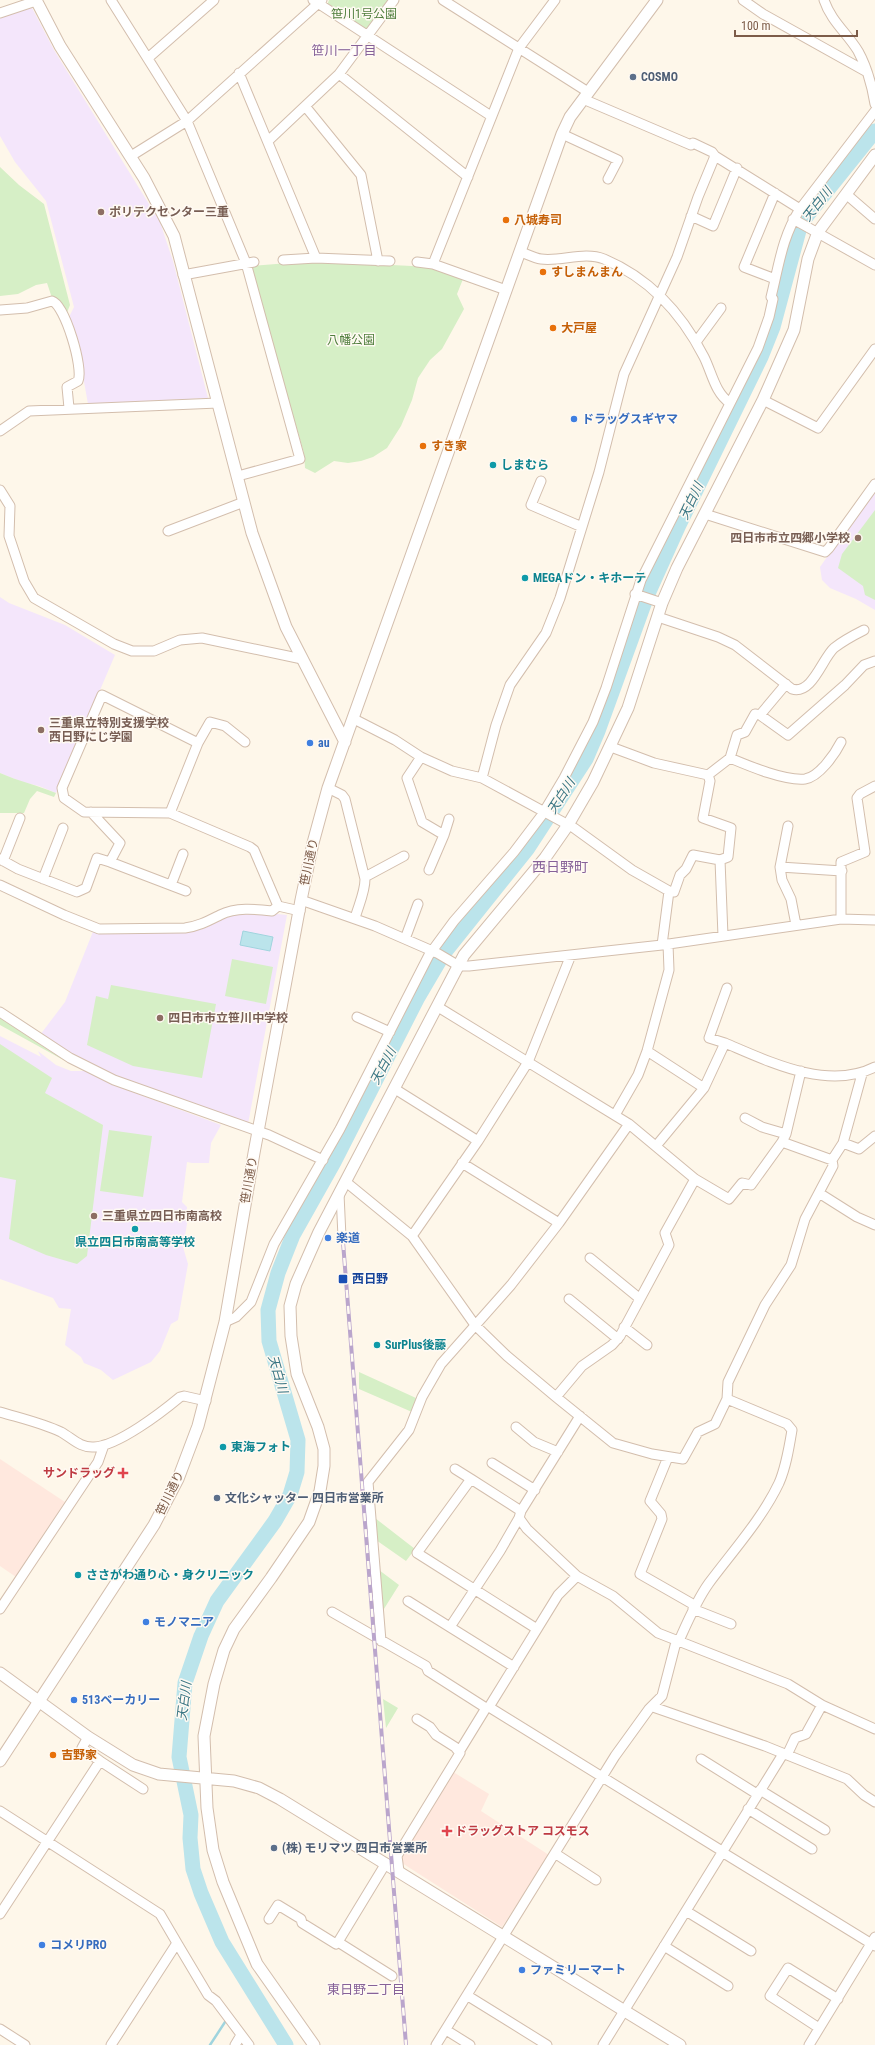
<svg xmlns="http://www.w3.org/2000/svg" width="875" height="2045" viewBox="0 0 875 2045" font-family="'Roboto Condensed','Noto Sans JP',sans-serif">
  <rect width="100%" height="100%" fill="#fef7ea"/>
  <path fill="#ffe8de" d="M0,1459l65,43 -49,75 -16,-11z
    M450,1770l39,24 -8,17 68,44 -47,72 -100,-64 -1,-10z"/>
  <path fill="#f4e6fb" d="M31,6l23,44 106,172 13,39 35,137 -120,6 -7,-39 -12,-48 5,-10 -28,-106 -31,-39 -15,-26v-119z
    M875,489v121l-19,-11 -26,-11 -8,-8 -2,-13z
    M0,597l9,6 56,22 50,30 -59,138 -17,-7 -17,-4 -22,-9z
    M249,911l38,4 -39,209 -135,-48 -41,-21 -32,-20 25,-33 29,-73 56,2z
    M0,1036l41,21 -3,-6 18,14 15,6h18l38,19 94,35 -10,18 -2,20h-17l-5,-1 -5,40 5,5v17l-4,23 5,17 -10,56 -7,4 -11,27 -9,11 -38,18 -12,-10 -17,-7 -3,-6 -16,-12 6,-36 -12,-1 -6,-10 -53,-19z"/>
  <path fill="#d6efc6" d="M329,0h62l-22,30h-4l-38,-25z
    M0,167l19,18 25,19 26,101 -4,10 -14,-17 -5,-15 -11,2 -18,9 -18,2z
    M314,261l117,6 32,12 -6,15 7,15 -22,40 -12,11 -12,18 -6,22 -11,26 -14,22 -14,9 -12,4 -13,2 -14,-2 -19,12 -10,-5 -1,-15 -54,-185 2,-2z
    M875,510v90l-10,-5 -2,-9 -25,-18 4,-14z
    M0,773c18,8 37,12 56,20l-2,4 -17,-6 -7,8 -6,14h-24z
    M232,959l41,8 -7,37 -41,-8z
    M111,985l105,19 -14,74 -69,-12 -46,-21 9,-49 12,3z
    M0,1018l67,44 -67,-37z
    M0,1044l52,34 -7,15 58,32 -16,131 -10,8 -31,-9 -37,-16 7,-59 -16,-3z
    M109,1130l43,6 -9,61 -43,-6z
    M359,1372l57,26 -4,14 -53,-23z
    M375,1518l40,31 -9,12 -30,-21z
    M379,1570l20,15 -17,27z
    M383,1699l15,9 -12,20z"/>
  <path fill="#bbe4eb" stroke="#a0d4de" d="M243,931l30,6 -3,14 -30,-6z"/>
  <g fill="none" stroke-linecap="round" stroke-linejoin="round">
    <path stroke="#a0d4de" stroke-width="2.5" d="M210,2045l17,-26"/>
    <path stroke="#bbe4eb" stroke-width="15" d="M286,2045l-64,-103 -21,-49 -8,-24 -3,-31 1,-23 -12,-58 6,-74 16,-47 16,-35 58,-80 15,-26 7,-23 1,-32 -29,-99 -1,-31 10,-37 15,-38 41,-73 83,-163 27,-46 84,-105 58,-89 12,-28 49,-135 32,-71 82,-168 12,-30 28,-104 74,-92"/>
    <g stroke="#d3bead" stroke-width="9">
      <path id="pedestrian" d="M340,1194l2,43"/>
    </g>
    <g stroke="#d3bead" stroke-width="11">
      <path id="minor" d="M111,0l76,121 59,142 54,196 -62,17
        M313,0l178,116
        M443,0l145,92
        M743,0l20,14 104,58
        M824,0c7,21 23,33 34,51 9,16 14,35 17,53
        M0,13l36,-12
        M148,58l66,-58
        M239,73l77,185
        M339,74l129,103
        M583,99l108,46 2,-2 19,9 3,4 85,53
        M305,106l56,69 17,86
        M562,134l56,26 -10,19
        M268,141l71,-67 55,-74
        M131,156l56,-35 135,-121
        M846,194l29,25
        M691,216l22,10 24,-58
        M793,219l82,46
        M521,252c6,2 13,6 20,7 20,3 43,-8 63,0 45,19 78,55 100,98 8,16 11,36 26,46
        M283,260l33,-2 74,3
        M417,262l16,2 73,26
        M433,264l86,-216 36,-48
        M183,275l71,-13
        M775,279l-31,-12 31,-74
        M0,310l27,-2 25,-7c13,4 32,68 26,80l-11,6 2,21
        M696,342l25,-34
        M763,400l55,28 57,-79
        M0,431l29,-20 189,-8
        M541,481l-10,24 51,22
        M0,490l10,16 -1,30 15,45 10,17 80,46 18,7h22l26,-11 22,-2 100,21
        M705,514l120,38 4,-4 46,-64
        M168,531l76,-29
        M635,594l27,9
        M658,617l60,20 17,8 57,44c20,6 30,-30 42,-41 9,-7 20,-13 30,-18
        M760,715l28,20 57,-50 19,-20 11,-4
        M354,719l41,21 26,17 31,14 30,7 92,50 58,42 37,21 5,1 6,-17 6,-6 7,-14 27,5
        M198,743l12,-21 15,4 20,16
        M611,747l43,16 54,12 2,6 -7,37 28,10 -3,29 -8,3 3,76
        M421,757l-14,21 15,44 22,13 -15,35
        M730,758l7,-23 8,-3 10,-18 5,1 26,-31
        M708,775l22,-17c19,8 54,23 75,21 14,-2 30,-25 36,-37
        M482,778l14,-53 14,-40 36,-52 14,-35 39,-126 25,-98 53,-117 21,-60 17,-41
        M328,788l14,7 3,4 20,80c0,13 -6,25 -10,39
        M91,812l29,31 -10,19 76,29
        M170,813l28,-70 -96,-48 -40,93 2,10 20,14 86,1 80,34 4,3 24,56
        M788,826l-8,41 2,13 9,19 5,26
        M444,835l5,-16
        M0,859l18,10 59,23 9,-4 11,-30 13,4
        M3,861l17,-43
        M780,867l62,4
        M365,877l39,-21
        M43,879l20,-51
        M0,885l64,30 35,14 86,-1c14,-2 23,-7 35,-13 16,-8 35,-6 52,-4l6,-5
        M171,885l12,-31
        M301,900l74,26 62,27 22,13h10l193,-21 179,-26 34,1
        M278,906l22,5
        M841,919v-57l24,-10 -8,-54 3,-4 15,-8
        M405,939l13,-35
        M662,945l7,-54
        M438,1007l191,117 66,55 34,20 13,-16 9,2 31,-43 50,18
        M0,1012l70,46 44,22 155,55 54,25
        M357,1017l33,15
        M725,1043l-16,-5 18,-50
        M647,1051l57,37
        M395,1089l83,52
        M615,1115l23,-40 9,-24 22,-81 -1,-26
        M745,1118l17,9 24,7
        M782,1142l4,-8 15,-63
        M843,1143l16,6 16,-13
        M656,1146l48,-58 21,-45c45,19 103,48 150,24
        M462,1163l97,60
        M346,1182l66,54 63,89 32,31 49,41 57,46 39,11 31,5 15,-27 17,-8 12,-25 1,-17 37,-77 26,-40 14,-46 28,-53 -1,-6 11,-17 19,-69
        M819,1193l38,24 18,8
        M412,1236l66,-95 50,-79 43,-107
        M590,1258l49,40
        M569,1299l49,40
        M225,1322l11,-5 15,-15 23,-58 66,-115 89,-174 25,-34 60,-69 28,-37 22,-37 29,-56 13,-34 35,-108 117,-232 11,-31 4,-18 -2,-2c8,-32 11,-60 29,-88l75,-98
        M624,1327l23,18
        M556,1397l26,-31 30,-21 8,-9 49,-91 -4,-12 30,-54
        M0,1412c20,6 42,11 61,20 11,6 19,16 33,15 24,-1 68,-35 86,-50l4,-1 22,5
        M580,1416l-59,95 -2,7 8,11 50,47 36,20 45,37 130,51 34,21 53,24
        M516,1427l18,15 24,10
        M668,1457l-18,44 11,13 1,5 -22,55 56,32
        M492,1463l43,27
        M455,1469l16,10
        M521,1511l-50,-32 -54,74 120,76
        M408,1601l106,66
        M0,1609l98,-147 6,-17
        M693,1609l38,15
        M332,1612l94,54 2,5 58,37
        M450,1627l50,-76 19,-33
        M381,1641l-13,-159 41,-52 13,-33 19,-33 70,-79 48,-62 70,-99
        M678,1643c9,-20 18,-42 31,-60 23,-31 53,-64 70,-100 7,-16 10,-35 13,-53l-5,-6 -60,-25
        M489,1707l233,144
        M653,1707l112,39 82,33 17,16 11,7
        M417,1719l13,8 6,8 19,12 4,5
        M787,1755l8,-17 11,-4 16,-29
        M701,1759l56,35
        M100,1761l43,28
        M760,1790l65,40
        M748,1809l64,40
        M0,1811l160,103 17,29 -66,102
        M722,1852l153,94
        M556,1854l40,26
        M399,1871l-2,-15 63,-103 -1,-1 27,-44 3,-1 69,-112 19,-19
        M686,1911l65,40
        M0,1914l100,-153 -18,-13 6,-11
        M269,1919l9,-14 23,14 1,4 34,21 2,-2 54,34
        M338,1942l48,-79
        M177,1943l31,52 8,6 33,44
        M664,1946l64,40
        M468,1996l79,49
        M819,2028l-49,-32 18,-28 50,31
        M0,2029l25,16
        M446,2030l24,15
        M235,2045l6,-10
        M436,2045l179,-289 34,-47 13,-13 14,-54
        M603,2045l180,-291
        M809,2045l66,-108"/>
    </g>
    <g stroke="#d3bead" stroke-width="13">
      <path id="tertiary" d="M36,0l24,46 84,132 30,58 78,297 34,94 59,115
        M0,1673l88,64 45,28 26,9 75,7 25,7 21,11 400,246
        M0,1761l154,-236 24,-46 20,-53 27,-104 29,-169 47,-253 12,-57 15,-55 234,-654 8,-17 87,-117
        M314,2045l-57,-81 -34,-82 -10,-32 -6,-42 -3,-72 10,-52 10,-34 10,-21 37,-51 38,-56 11,-31 4,-25v-17l-6,-22 -21,-53 -6,-38 -1,-30 6,-22 23,-52 145,-277 81,-97 23,-33 25,-43 35,-74 34,-105 15,-35 86,-168 31,-70 14,-71 10,-27 57,-77"/>
    </g>
    <use href="#pedestrian" stroke="#fff" stroke-width="7"/>
    <use href="#minor" stroke="#fff" stroke-width="9"/>
    <use href="#tertiary" stroke="#fff" stroke-width="11"/>
    <g stroke="#baa5cc" stroke-width="4">
      <path id="rail" d="M343,1242l63,803"/>
    </g>
    <use href="#rail" stroke="#fffaf3" stroke-width="2.5" stroke-dasharray="8" stroke-linecap="butt"/>
  </g>
  <g fill="#5c6f8a" stroke="#fffaf3" stroke-width="1.5">
    <circle cx="633" cy="77" r="4"/>
    <circle cx="217" cy="1498" r="4"/>
    <circle cx="274" cy="1848" r="4"/>
  </g>
  <g fill="#8d6e63" stroke="#fffaf3" stroke-width="1.5">
    <circle cx="101" cy="212" r="4"/>
    <circle cx="858" cy="538" r="4"/>
    <circle cx="41" cy="730" r="4"/>
    <circle cx="160" cy="1018" r="4"/>
    <circle cx="94" cy="1216" r="4"/>
  </g>
  <g fill="#e8710a" stroke="#fffaf3" stroke-width="1.5">
    <circle cx="506" cy="220" r="4"/>
    <circle cx="543" cy="272" r="4"/>
    <circle cx="553" cy="328" r="4"/>
    <circle cx="423" cy="446" r="4"/>
    <circle cx="53" cy="1755" r="4"/>
  </g>
  <g fill="#3f7fe0" stroke="#fffaf3" stroke-width="1.5">
    <circle cx="574" cy="419" r="4"/>
    <circle cx="310" cy="743" r="4"/>
    <circle cx="328" cy="1238" r="4"/>
    <circle cx="146" cy="1622" r="4"/>
    <circle cx="74" cy="1700" r="4"/>
    <circle cx="42" cy="1945" r="4"/>
    <circle cx="522" cy="1970" r="4"/>
  </g>
  <g fill="#0f9aa8" stroke="#fffaf3" stroke-width="1.5">
    <circle cx="493" cy="465" r="4"/>
    <circle cx="525" cy="578" r="4"/>
    <circle cx="135" cy="1229" r="4"/>
    <circle cx="377" cy="1345" r="4"/>
    <circle cx="223" cy="1447" r="4"/>
    <circle cx="78" cy="1575" r="4"/>
  </g>
  <rect fill="#1a4fb4" stroke="#fffaf3" stroke-width="1.5" x="338" y="1274" width="10" height="10" rx="2"/>
  <g fill="#e0444e" stroke="#fffaf3" stroke-width="1.5">
    <path d="M121 1467h4v4h4v4h-4v4h-4v-4h-4v-4h4z"/>
    <path d="M445 1825h4v4h4v4h-4v4h-4v-4h-4v-4h4z"/>
  </g>
  <g text-anchor="middle" dominant-baseline="central" stroke-width="3" stroke-linejoin="round" paint-order="stroke">
    <g font-size="12" fill="#4f7e3c" stroke="#fffaf3">
      <text x="364" y="14">笹川1号公園</text>
      <text x="351" y="340">八幡公園</text>
    </g>
    <g font-size="12" font-weight="bold" fill="#4e5e75" stroke="#fffaf3" text-anchor="start">
      <text x="641" y="77">COSMO</text>
      <text x="225" y="1498">文化シャッター 四日市営業所</text>
      <text x="282" y="1848">(株) モリマツ 四日市営業所</text>
    </g>
    <g font-size="12" font-weight="bold" fill="#785e54" stroke="#fffaf3" text-anchor="start">
      <text x="109" y="212">ポリテクセンター三重</text>
      <text x="850" y="538" text-anchor="end">四日市市立四郷小学校</text>
      <text x="49" y="723">三重県立特別支援学校<tspan x="49" dy="14">西日野にじ学園</tspan></text>
      <text x="168" y="1018">四日市市立笹川中学校</text>
      <text x="102" y="1216">三重県立四日市南高校</text>
    </g>
    <g font-size="12" font-weight="bold" fill="#c56008" stroke="#fffaf3" text-anchor="start">
      <text x="514" y="220">八城寿司</text>
      <text x="551" y="272">すしまんまん</text>
      <text x="561" y="328">大戸屋</text>
      <text x="431" y="446">すき家</text>
      <text x="61" y="1755">吉野家</text>
    </g>
    <g font-size="12" font-weight="bold" fill="#366cbe" stroke="#fffaf3" text-anchor="start">
      <text x="582" y="419">ドラッグスギヤマ</text>
      <text x="318" y="743">au</text>
      <text x="336" y="1238">楽道</text>
      <text x="154" y="1622">モノマニア</text>
      <text x="82" y="1700">513ベーカリー</text>
      <text x="50" y="1945">コメリPRO</text>
      <text x="530" y="1970">ファミリーマート</text>
    </g>
    <g font-size="12" font-weight="bold" fill="#0d838f" stroke="#fffaf3" text-anchor="start">
      <text x="501" y="465">しまむら</text>
      <text x="533" y="578">MEGAドン・キホーテ</text>
      <text x="135" y="1242" text-anchor="middle">県立四日市南高等学校</text>
      <text x="385" y="1345">SurPlus後藤</text>
      <text x="231" y="1447">東海フォト</text>
      <text x="86" y="1575">ささがわ通り心・身クリニック</text>
    </g>
    <g font-size="12" fill="#7d5c49" stroke="#fffaf3">
      <text transform="translate(309 862) rotate(-78)">笹川通り</text>
      <text transform="translate(249 1180) rotate(-80)">笹川通り</text>
      <text transform="translate(170 1493) rotate(-64)">笹川通り</text>
    </g>
    <g font-size="12" font-weight="bold" fill="#164399" stroke="#fffaf3" text-anchor="start">
      <text x="352" y="1279">西日野</text>
    </g>
    <g font-size="12" font-weight="bold" fill="#be3a42" stroke="#fffaf3" text-anchor="end">
      <text x="115" y="1473">サンドラッグ</text>
      <text x="455" y="1831" text-anchor="start">ドラッグストア コスモス</text>
    </g>
    <g font-size="13" fill="#876299" stroke="#fffaf3">
      <text x="344" y="50">笹川一丁目</text>
      <text x="366" y="1989">東日野二丁目</text>
    </g>
    <g font-size="13" font-style="italic" fill="#3a7684" stroke="#fffaf3">
      <text transform="translate(817 204) rotate(-52)">天白川</text>
      <text transform="translate(691 501) rotate(-65)">天白川</text>
      <text transform="translate(561 796) rotate(-57)">天白川</text>
      <text transform="translate(383 1066) rotate(-62)">天白川</text>
      <text transform="translate(278 1374) rotate(74)">天白川</text>
      <text transform="translate(184 1701) rotate(-83)">天白川</text>
    </g>
    <g font-size="14" fill="#876299" stroke="#fffaf3">
      <text x="560" y="867">西日野町</text>
    </g>
  </g>
  <path d="M735 30v6h122v-6" fill="none" stroke="#7d5c49" stroke-width="2"/>
  <text x="741" y="30" font-size="12" fill="#7d5c49" stroke="#fffaf3" stroke-width="3" paint-order="stroke">100 m</text>
</svg>
